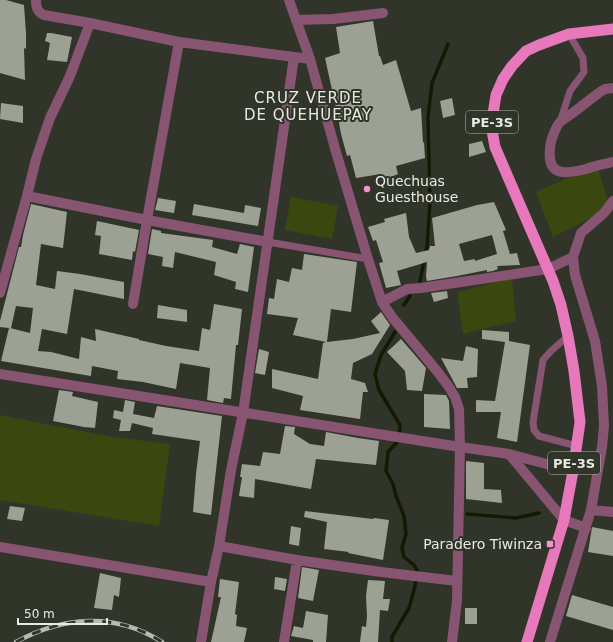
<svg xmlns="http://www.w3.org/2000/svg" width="613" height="642" viewBox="0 0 613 642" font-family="'DejaVu Sans',sans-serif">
  <rect width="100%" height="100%" fill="#313529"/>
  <path fill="#3a480f" d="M597,165l13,43 -57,29 -17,-45z
    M291,197l47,9 -6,33 -47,-9z
    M512,278l4,43 -53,13 -6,-42z
    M0,415l112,22 58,7 -11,82 -159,-26z"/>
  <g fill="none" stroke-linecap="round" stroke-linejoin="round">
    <path stroke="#141a02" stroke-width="3.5" d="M420,281l7,-35 3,-44 -2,-85 4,-34 16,-39
      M404,305l6,-9
      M467,514l49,4 23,-5
      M392,642v-5l17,-29 5,-18 4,-18 -4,-7 -10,-8 -2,-9 4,-14 -2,-18 -8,-20 -3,-12 -7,-13 2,-19 11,-12 1,-15 -21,-35 -4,-16 6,-19 14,-23"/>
  </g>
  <path fill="#9ca193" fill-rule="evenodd" d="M0,0h6l18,5 2,28v16l-2,-1 1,32 -25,-7z
    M373,21l6,35h1l3,9 13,-5 15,51 10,-3 2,35 1,-1 1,16 -29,8 2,8 -15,6 -2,-6 -25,4 -6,-23 -3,1 -6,-22 -3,-17 -13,-59 15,-5 -4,-26z
    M47,33h4l21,4 -5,25 -20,-2 3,-17 -5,-2z
    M452,98l3,17 -12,3 -3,-17z
    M1,103l22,3v17l-23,-4z
    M482,141l4,11 -17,5v-13z
    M158,198l18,3 -2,12 -19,-3z
    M494,202l12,28 -3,1 7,23 7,-1 3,12 -23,1 1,3 -5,2 -6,1v-2l-30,6 -30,5 -1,-4 1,-15 -30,9 4,14 -15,3 -7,-25 4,-1 -7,-22 -3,1 -5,-14 17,-5 -1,-3 22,-6 3,24 7,16 13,-3 1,-4h5l-3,-28 45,-13zM492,235l5,19 -22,7v-2l-11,2 -5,-17z
    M31,204l36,8 -4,36 -22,-4 -5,41 19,4 2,-18 23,3 44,8v17l-50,-10 -7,45 -25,-5 -4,22 13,1 28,7 2,-22 15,4 -1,-12 44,10v1l27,6 33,5 3,-23 8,2 4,-26 28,5 -4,36h-2l-5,54 -7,-1 -1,5 -16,-3 3,-32 -30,-5 -4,26 -33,-7 -26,-3 1,-8 -26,-5 -1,10 -90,-15 8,-33 -9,-1v-6l19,-74h2l2,-12zM16,306l17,2 -3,25 -20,-5h1z
    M194,204l50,9 1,-8 16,3 -3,18 -66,-11z
    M97,221l42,9 -4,22 -2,-1 -1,9 -33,-6 2,-18 -6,-1z
    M152,229l9,2v2l52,7 -1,7 25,7 3,-10 14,3 -6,45 -13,-3 1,-7 -22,-7 2,-13 -41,-10 -2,16 -11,-2 1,-9 -15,-3z
    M304,254l53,8 -6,50 -20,-3 -4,33 26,-3 27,-6 -9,-12 10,-9 9,13 -18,29 -19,9 -2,16 14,4 3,9h-5l-3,27 -60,-9 3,-14 -31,-8v-19l46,10 5,-36 3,-1 -33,-7 5,-17 -31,-4 2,-16 5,1 3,-20 12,3 3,-14 10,2z
    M447,291l1,7 -14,4 -3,-9z
    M158,305l29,5v12l-30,-4z
    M482,330l27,2v9l21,4 -13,97 -20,-4 4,-26h-25v-12l19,1 10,-59 -23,-3z
    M401,339l25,29 -4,23 -15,-1 -2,-19 -18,-19z
    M466,346l12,3 -1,28 -10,1 1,10h-11l-16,-30 22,3z
    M259,349l10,3 -4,23 -10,-2z
    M59,390l14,2 -1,4 26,6 -3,26 -11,-1 -31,-6z
    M424,394l22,1 3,6 1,28 -26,-2z
    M125,400l10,2 -2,12 21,4 3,-12 65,10 -11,99 -18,-3 3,-38 4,-33 -48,-7 1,-6 -21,-5 -2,8h-11l2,-11 -8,-2 1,-8 9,2z
    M285,426l10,1 -1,7 16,10 14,2 2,-14 32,6 21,3 -3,24 -60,-6 -5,30 -56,-10 -1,19 -15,-2 3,-19h-2l2,-13 18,2 3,-14 17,2z
    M466,461l18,2v26l17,1 1,13 -36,-4z
    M10,506l15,2 -3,13 -15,-2z
    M305,511l68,8 1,-1 15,2 -6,40 -35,-7 1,-1 -25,-3 3,-27 -23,-5z
    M291,526l10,2 -2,18 -10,-2z
    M592,527l21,4v25l-25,-4z
    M302,567l17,3 -6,31 -15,-3z
    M100,573l21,5 -2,19 -5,-2 -2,15 -18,-2z
    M275,577l12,2 -2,12 -11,-2z
    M220,579l19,3 -4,32 2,1 -1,11 11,2 -3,14h-33l10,-45h-3z
    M368,580l17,1 -2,18h7l-2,12 -8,-1 -2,32h-18l2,-16 4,1 1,-11 -1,-20z
    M572,595l41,12v23l-47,-14z
    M465,608h12v16h-12z
    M306,611l22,4 -2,27h-13v-2l-22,-4 3,-10 9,2z"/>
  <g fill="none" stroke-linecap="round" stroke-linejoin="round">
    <path stroke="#875572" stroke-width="7" d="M560,122l10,-31 14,-19 -1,-14 -14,-24
      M268,242l100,17
      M568,336l-17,15 -8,9 -10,62 1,8 5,6 38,10"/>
    <path stroke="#875572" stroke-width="10" d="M36,0c0,7 1,12 8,15l46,8
      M296,20l37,-1 50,-6
      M613,88l-8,1 -5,3c-8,6 -17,13 -26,20 -4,3 -9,6 -13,9 -5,5 -11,20 -11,28 -3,28 16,25 36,20 9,-3 18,-5 27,-7
      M27,196l120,24 121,22
      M382,302l25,-13 14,-1 127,-19 25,-12
      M133,304l14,-84 32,-178
      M0,374l460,73 49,7 64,17
      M509,454l55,66 22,8
      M591,510l22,2
      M219,546l78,14 84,12 76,9
      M0,547l211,35
      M201,642l10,-60 8,-36 12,-76 12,-57 51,-356
      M284,642l13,-82
      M550,642l41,-132 11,-63 2,-21 -2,-40 -7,-45 -20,-66 -2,-18 8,-24 23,-20 9,-12"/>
    <path stroke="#875572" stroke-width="10" d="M289,0l21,59 26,93 32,107 14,43 10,15 45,54 12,16 6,10 4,12 1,38 -3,154 -5,41
      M0,293l27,-97 9,-37 14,-41 20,-42 20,-53 89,19 131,17"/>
    <path stroke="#e878bc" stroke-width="11" d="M527,642l37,-122 9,-49 7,-49 -6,-51 -6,-35 -7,-31 -8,-24 -58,-134 -3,-17 1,-16 3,-19 7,-16 9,-13 14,-15 13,-6 30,-11 44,-5"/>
    <g stroke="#b6bab1" stroke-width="4.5">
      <path id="rail" d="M16,642c48,-26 99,-30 146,0"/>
    </g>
    <use href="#rail" stroke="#313529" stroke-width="3" stroke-dasharray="9" stroke-linecap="butt"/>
  </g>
  <g fill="#f790cd" stroke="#313529" stroke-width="1.5">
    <circle cx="367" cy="189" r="4"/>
    <rect x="546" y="540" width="8" height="8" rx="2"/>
  </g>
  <g text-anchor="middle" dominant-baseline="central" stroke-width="4" stroke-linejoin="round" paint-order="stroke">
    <g fill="#313529" stroke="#b0b4aa" stroke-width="1">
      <rect x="466" y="111" width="52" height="22" rx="3"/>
      <rect x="548" y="452" width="52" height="22" rx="3"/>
    </g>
    <g font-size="13" font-weight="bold" fill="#e7eae2">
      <text x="492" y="122">PE-3S</text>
      <text x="574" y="463">PE-3S</text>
    </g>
    <g font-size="14" fill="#e7eae2" stroke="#313529" text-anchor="start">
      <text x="375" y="181">Quechuas<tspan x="375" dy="16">Guesthouse</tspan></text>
      <text x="542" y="544" text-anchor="end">Paradero Tiwinza</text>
    </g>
    <g font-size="15" letter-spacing="1" fill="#e7eae2" stroke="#313529">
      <text x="308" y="98">CRUZ VERDE<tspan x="308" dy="17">DE QUEHUEPAY</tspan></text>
    </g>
  </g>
  <path d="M18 618v6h89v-6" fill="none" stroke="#e7eae2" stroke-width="2"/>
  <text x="24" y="618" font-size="12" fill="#e7eae2" stroke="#313529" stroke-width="3" paint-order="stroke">50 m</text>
</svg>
